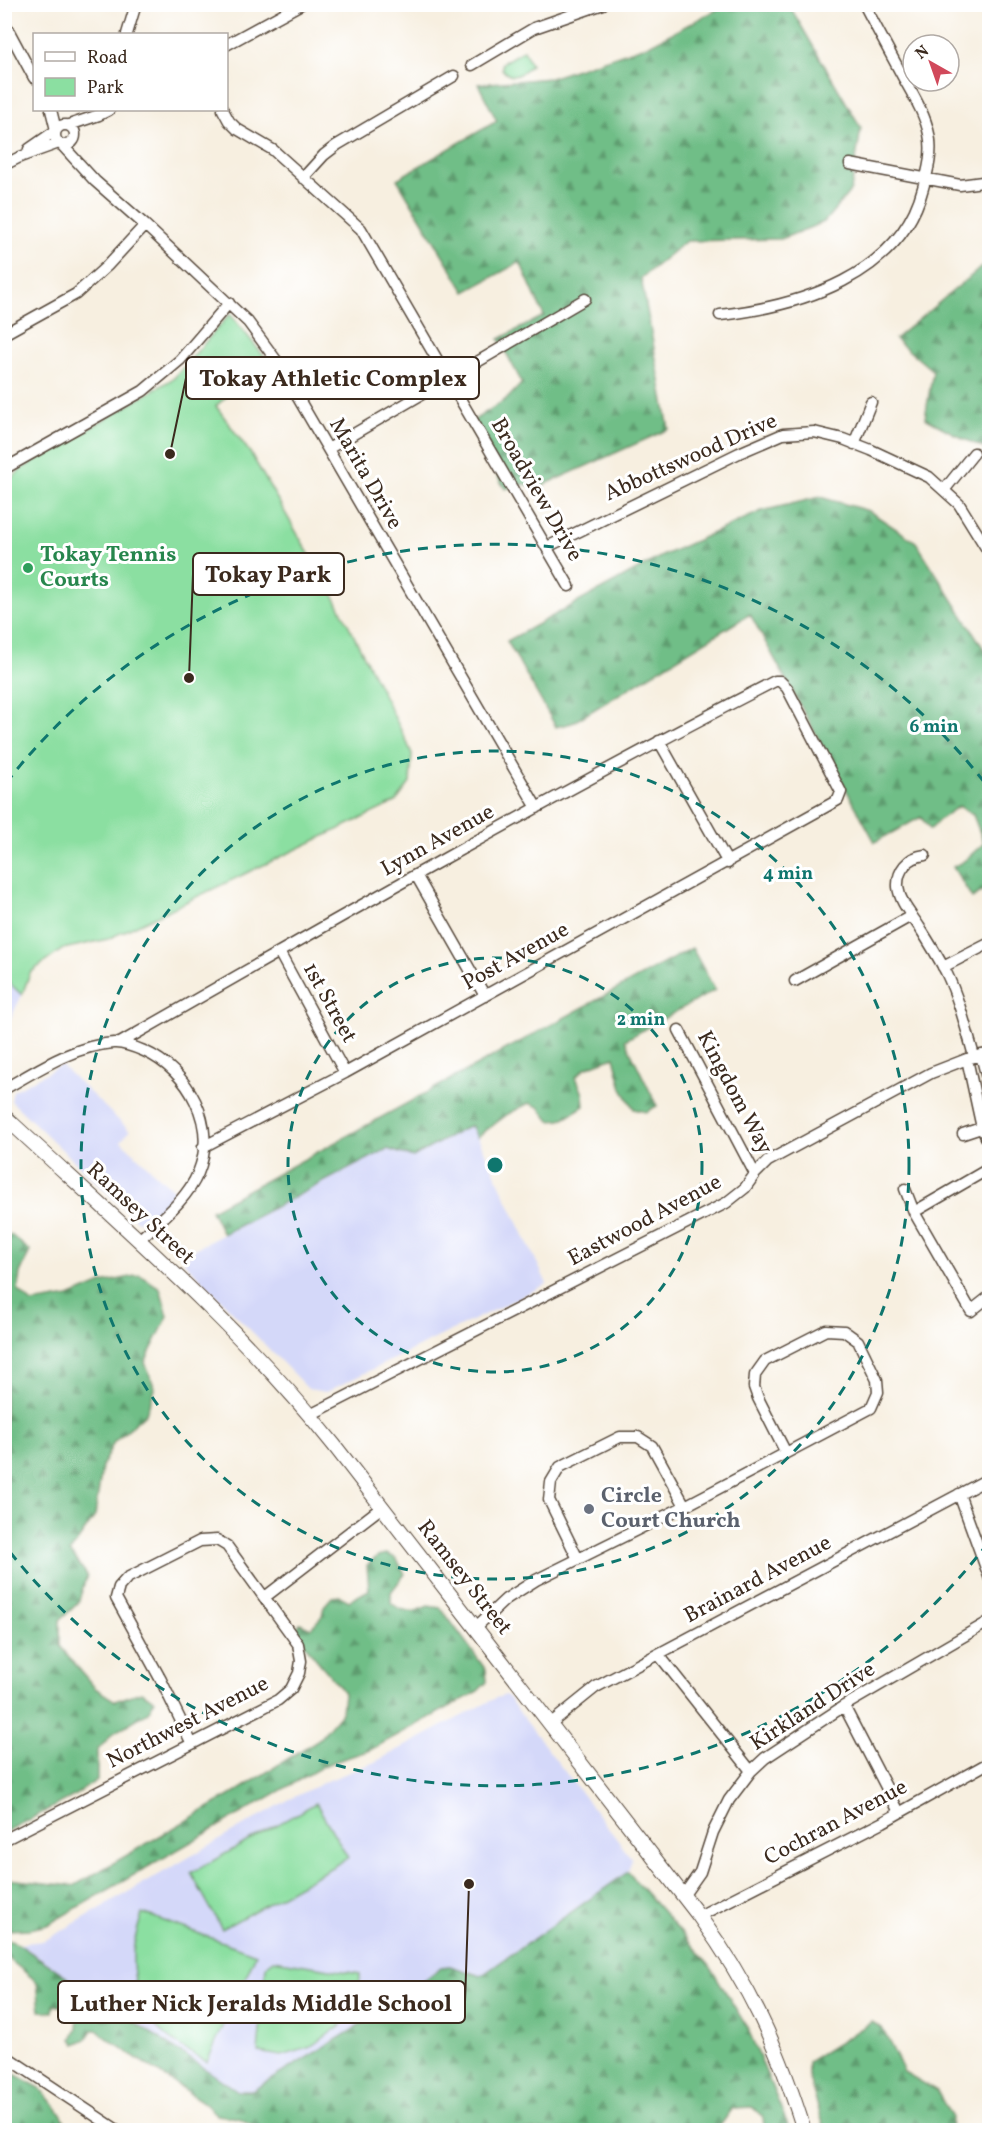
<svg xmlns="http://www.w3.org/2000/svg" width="994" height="2135" viewBox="0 0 994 2135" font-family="Vollkorn,serif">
  <defs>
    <pattern id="forest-firs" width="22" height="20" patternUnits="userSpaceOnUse" patternTransform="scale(1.5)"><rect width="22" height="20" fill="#70be87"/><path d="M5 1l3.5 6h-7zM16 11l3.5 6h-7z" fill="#5d9b6e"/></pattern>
  </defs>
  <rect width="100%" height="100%" fill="#fff"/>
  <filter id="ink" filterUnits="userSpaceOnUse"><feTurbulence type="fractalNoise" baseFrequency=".0167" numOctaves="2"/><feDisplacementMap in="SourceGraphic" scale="12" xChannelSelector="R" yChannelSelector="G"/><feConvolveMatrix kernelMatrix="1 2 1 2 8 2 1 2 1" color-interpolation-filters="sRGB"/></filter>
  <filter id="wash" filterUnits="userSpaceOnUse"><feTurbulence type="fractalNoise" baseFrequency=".008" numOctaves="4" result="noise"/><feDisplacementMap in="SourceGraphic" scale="24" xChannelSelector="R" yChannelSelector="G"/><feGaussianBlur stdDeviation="1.35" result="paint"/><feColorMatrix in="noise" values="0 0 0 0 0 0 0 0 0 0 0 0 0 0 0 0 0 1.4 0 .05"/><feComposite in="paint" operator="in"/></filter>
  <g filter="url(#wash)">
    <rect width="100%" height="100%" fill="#f7efe0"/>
    <path fill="#d4d8f9" d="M5,979l17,16 -17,35z
      M61,1065l69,66 -9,10 54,51 -27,29h-11l-126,-120 2,-10z
      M472,1125l75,159 -221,108 -18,-3 -124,-127 11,-13 192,-100 26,8z
      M506,1695l126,164 -4,13 -147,104 -31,-10 -9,1 -46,37 -143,87h-14l-220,-147 24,-3 9,-4 237,-137 39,-19 48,-19 121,-64z"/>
    <path fill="#8bdfa1" stroke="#638460" stroke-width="1.5" d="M524,50l7,15c-10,9 -19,17 -29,4v-6z
      M230,314l37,46 -51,46 35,48 86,148 69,138 6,14 -2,29 -14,19 -288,137 -45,10 -33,24 -8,22 -17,-16v-495l18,-16 151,-90z
      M316,1803l32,55 -126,71 -31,-56z
      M142,1913l114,41 -49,108c-49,-26 -75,-48 -74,-108 0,-13 6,-28 9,-41z
      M274,1960l86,14 -2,23 -17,28 -30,22 -29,9 -24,-4 8,-86z"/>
    <path fill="url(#forest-firs)" stroke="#567452" stroke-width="1.5" d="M726,5h63l72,123 -10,62 -27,32 -43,17 -95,2 -45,37 28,151 -132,59 -12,-4 -20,5 -37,-65 40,-26 14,-15 -23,-44 45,-23 -24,-54 -55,30 -68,-113 100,-58 -19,-37 72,-6 99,-33z
      M989,261v189l-27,-12 -37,-20 8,-47 -38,-32z
      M820,497l49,14 47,31 73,115v230l-17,11 -19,-31 11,-6 20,-18 -11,-28 -14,-9 -20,14 -9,10 -9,-13 -46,25 -125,-228 -178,109 -16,4 -49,-86 155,-85 100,-45z
      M692,948l23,42 -90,50 32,66 -11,6 -12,-3 -12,-20 -8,-32 -29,11 -9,9 7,17 1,12 -23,14 -11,1 -11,-14 -10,-4 -21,11 -31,23 -6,-12 -58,32 -26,-8 -164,85 -12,-24z
      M5,1234l6,1 19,16 -10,22 -2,17 14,13 37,-6 33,-14 38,-8 20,13 8,28 -23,46 10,27 -9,24 -32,29 -12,24 -7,50 -25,36 17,23 -9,28 -18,17v26l35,42 20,13 26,-9 14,8 -7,12 -36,22 -15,17v29l-25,17 -67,35z
      M386,1554l10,4 9,16 -14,18v11l9,6 14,3 14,-6 13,2 45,62 1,12 -10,10 -107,58 -45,15 -278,160 -17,4 -25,1 -1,-50 3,-1 67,7 165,-96 80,-51 23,-27 2,-19c-15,-22 -37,-39 -47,-65l3,-5 11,5 11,-12 2,-10 8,-9 8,-1 9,5 20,-11 -2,-25 11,-9z
      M628,1872l82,94 38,63 42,101h-31l5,-4 -1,-9 -11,-10 -19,1 -16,22h-455l-23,-12 -22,-3 -14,-13 -97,-64 -9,-8h-5l-6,9 -10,5 -4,-5 5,-10 1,-14 -14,-8 -10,-2 -1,7 -13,-1 -3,-29 -32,-26v-14l3,-2 10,4 220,147h14l143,-87 46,-37 9,-1 31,10z
      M872,2022l10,6 22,44 33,19 15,27 -1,12h-126l-17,-55v-13z
      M5,2069l35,19 22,27 6,15h-63z"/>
  </g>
  <g filter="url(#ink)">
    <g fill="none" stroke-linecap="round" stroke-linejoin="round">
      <g stroke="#57483b" stroke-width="13">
        <path id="minor" d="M4,22l30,56
          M127,34l9,-30
          M226,45l75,-41
          M472,65l62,-37 69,-24
          M51,110l5,20
          M223,110l6,11 8,8 36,21 88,79 208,357
          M55 135a10 10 0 1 1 20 0a10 10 0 1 1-20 0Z
          M69,125l30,-10 10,-5
          M62,145l33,36 50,44 103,97 28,38 261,448
          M29,149l26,-18
          M850,164l110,21 30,-4
          M4,165l16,-8 39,-14
          M303,178l21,-23 13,-10 117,-69
          M720,315c80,-9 180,-39 203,-127 5,-17 10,-36 6,-54 -4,-20 -16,-39 -26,-57 -13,-24 -26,-48 -39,-73
          M4,334l72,-40 31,-28 38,-41
          M854,444l17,-42
          M328,449l257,-150
          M4,469l139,-78 37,-31 49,-57
          M945,489l29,-36
          M547,547l192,-94 44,-19 31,-2 29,7 28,11 58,27 30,27 31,50
          M659,741l69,122
          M925,855c-17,2 -28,15 -27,32 2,16 14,28 22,41 9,14 18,29 26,44 13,27 20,56 28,84
          M416,875l69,121
          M279,952l66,121
          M943,967l47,-24
          M795,981l116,-65
          M679,1030l76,144
          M120,1043c216,-124 433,-248 655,-362h5l7,7 54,104 -3,8 -493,273 -142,74
          M981,1055l9,35
          M967,1059l15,69 8,18
          M4,1089c34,-19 69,-43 109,-46 10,-1 22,4 31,8 45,20 74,74 54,122 -11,27 -39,48 -60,68
          M963,1134l27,-9
          M905,1189l9,23 57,99 19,-15
          M914,1212l76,-44
          M826,1330l18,1 14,10 19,39 1,12 -7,16 -85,45 -28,-55 -4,-11 1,-12 10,-14z
          M310,1415l416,-212 19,-15 10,-14 13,-13 163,-88 36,-14 23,-6
          M959,1494l31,85
          M578,1559l-29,-59 2,-18 9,-15 60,-30h18l14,9 33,60
          M265,1597l117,-90
          M475,1628l31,-29 30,-19 149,-74 101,-53
          M659,1655l92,116
          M844,1706l55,106
          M550,1724l46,-37 394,-209
          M4,1840l274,-140 13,-11 8,-16 2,-12 -3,-17 -71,-98 -10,-6 -17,1 -73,37 -8,9 -3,11 45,82 31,64
          M683,1896l17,-24 13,-40 16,-32 22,-29 14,-13 79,-52 146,-85
          M699,1916l184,-94 107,-60
          M4,2055l113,75"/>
      </g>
      <g stroke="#57483b" stroke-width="16">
        <path id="major" d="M4,1116c114,106 233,207 330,329l365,471c52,71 79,131 105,214"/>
      </g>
      <use href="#minor" stroke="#fff" stroke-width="10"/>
      <use href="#major" stroke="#fff" stroke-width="14"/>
    </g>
  </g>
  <g fill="none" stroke="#0f766e" stroke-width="3" stroke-dasharray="10 8">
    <circle cx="495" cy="1165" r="207"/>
    <circle cx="495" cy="1165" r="414"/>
    <path d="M988 1543A621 621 0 0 1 6 1547M6 783A621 621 0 0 1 988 787"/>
  </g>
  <circle fill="#2e9e5b" stroke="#fff" stroke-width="2" cx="28" cy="568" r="6"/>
  <circle fill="#6b7280" stroke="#fff" stroke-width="2" cx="589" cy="1509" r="6"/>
  <g text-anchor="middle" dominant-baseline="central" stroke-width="6" stroke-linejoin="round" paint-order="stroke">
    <g font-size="22" fill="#3b2a1e" stroke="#fff">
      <text transform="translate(691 458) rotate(-24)">Abbottswood Drive</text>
      <text transform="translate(365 474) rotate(60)">Marita Drive</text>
      <text transform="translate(536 490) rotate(60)">Broadview Drive</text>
      <text transform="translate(438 841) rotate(-29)">Lynn Avenue</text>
      <text transform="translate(516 957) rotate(-29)">Post Avenue</text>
      <text transform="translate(329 1003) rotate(61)">1st Street</text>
      <text transform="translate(734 1093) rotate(62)">Kingdom Way</text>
      <text transform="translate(140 1214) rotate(43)">Ramsey Street</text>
      <text transform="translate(645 1221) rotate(-28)">Eastwood Avenue</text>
      <text transform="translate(464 1578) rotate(52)">Ramsey Street</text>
      <text transform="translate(758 1580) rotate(-28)">Brainard Avenue</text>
      <text transform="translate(813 1707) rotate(-33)">Kirkland Drive</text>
      <text transform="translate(188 1723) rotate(-27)">Northwest Avenue</text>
      <text transform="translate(836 1823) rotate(-28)">Cochran Avenue</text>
    </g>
    <g font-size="22" font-weight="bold" fill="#27864d" stroke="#fff" text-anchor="start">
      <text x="40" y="555">Tokay Tennis<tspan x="40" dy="25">Courts</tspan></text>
    </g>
    <g font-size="22" font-weight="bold" fill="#5b616d" stroke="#fff" text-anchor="start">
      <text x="601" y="1496">Circle<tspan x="601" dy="25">Court Church</tspan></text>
    </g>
  </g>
  <circle cx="495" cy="1165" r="9" fill="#0f766e" stroke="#fff" stroke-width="3"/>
  <g font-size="18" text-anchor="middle" font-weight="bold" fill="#0f766e" stroke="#fff" stroke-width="6" stroke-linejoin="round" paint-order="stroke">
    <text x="934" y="732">6 min</text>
    <text x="788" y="879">4 min</text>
    <text x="641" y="1025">2 min</text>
  </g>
  <path fill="none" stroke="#3b2a1e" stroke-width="2" d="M170 454L186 378M189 678L193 574M469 1884L465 2002"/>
  <g fill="#3b2a1e" stroke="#fff" stroke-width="2">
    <circle cx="170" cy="454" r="6"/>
    <circle cx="189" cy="678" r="6"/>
    <circle cx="469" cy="1884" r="6"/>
  </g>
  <g fill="#fff" stroke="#3b2a1e" stroke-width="2">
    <rect x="186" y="357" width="293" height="42" rx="6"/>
    <rect x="193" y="553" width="151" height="42" rx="6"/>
    <rect x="58" y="1981" width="407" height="42" rx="6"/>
  </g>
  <g font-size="24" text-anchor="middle" font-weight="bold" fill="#3b2a1e">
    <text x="333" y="386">Tokay Athletic Complex</text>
    <text x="268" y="582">Tokay Park</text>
    <text x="261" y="2011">Luther Nick Jeralds Middle School</text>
  </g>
  <rect width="994" height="2135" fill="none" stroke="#fff" stroke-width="24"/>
  <rect x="33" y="33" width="195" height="78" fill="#ffffff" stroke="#b1aaa5" stroke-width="1.5"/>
  <rect x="45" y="52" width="30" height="9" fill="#ffffff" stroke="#b1aaa5" stroke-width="1.5"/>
  <text x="87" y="63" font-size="18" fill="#3b2a1e">Road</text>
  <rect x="45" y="78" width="30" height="18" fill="#8bdfa1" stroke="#b1aaa5" stroke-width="1.5"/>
  <text x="87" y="93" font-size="18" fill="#3b2a1e">Park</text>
  <g transform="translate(931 63) rotate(320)"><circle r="28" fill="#ffffff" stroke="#b1aaa5" stroke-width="1.5"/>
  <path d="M0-4.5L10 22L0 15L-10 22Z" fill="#d1495b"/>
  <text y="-9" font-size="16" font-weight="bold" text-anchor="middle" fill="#3b2a1e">N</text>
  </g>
</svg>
